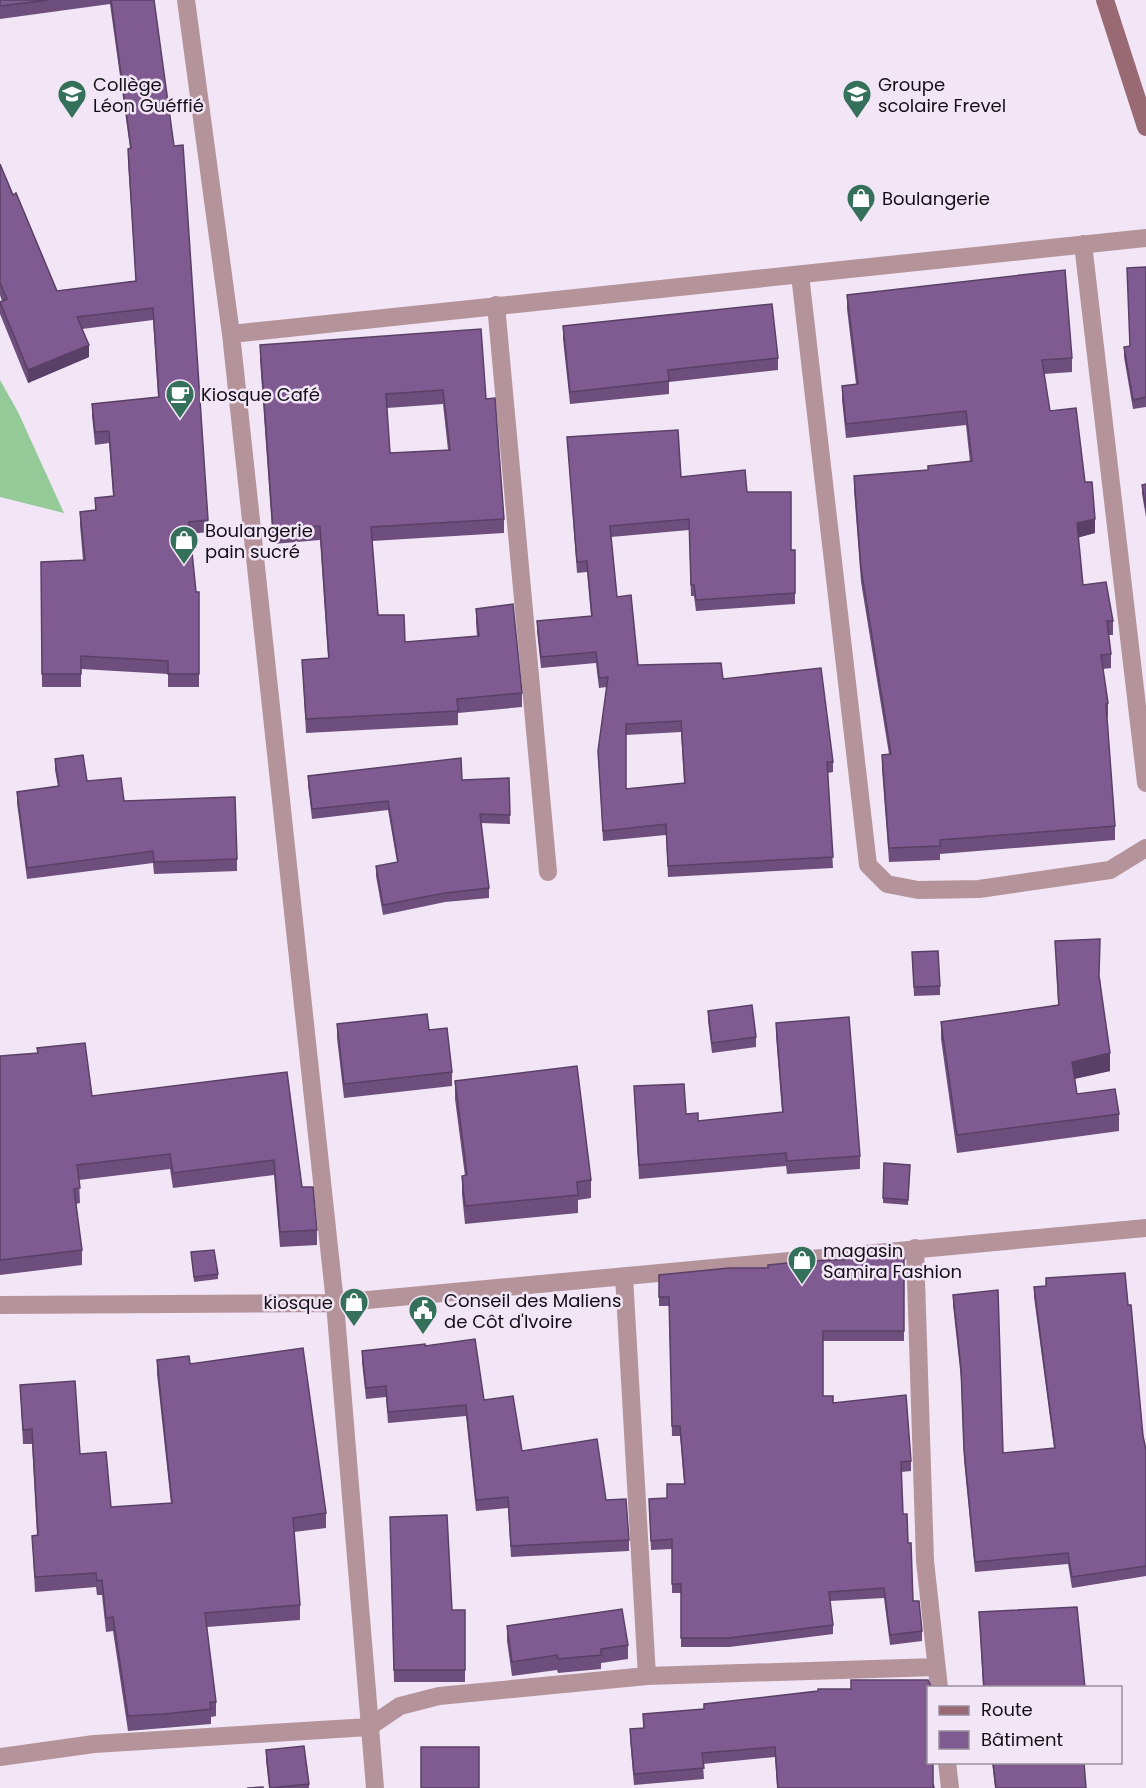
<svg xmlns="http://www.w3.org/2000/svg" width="1146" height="1788" viewBox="0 0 1146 1788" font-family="Poppins,sans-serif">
  <rect width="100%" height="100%" fill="#f1e5f6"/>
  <path fill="#94ca97" d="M0,380l18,32 46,101 -64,-16z"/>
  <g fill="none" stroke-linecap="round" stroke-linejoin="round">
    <path stroke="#b5939a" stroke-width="18" d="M186,0l45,334 104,969 40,485
      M1083,244l63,539
      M800,275l68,590 19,19 31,6 61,-1 131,-19 36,-22
      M496,305l52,567
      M231,334l915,-96
      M915,1248l10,313 14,127
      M624,1276l23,400
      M0,1305l335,-2 811,-75
      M0,1757l94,-13 275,-17 31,-21 39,-10 208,-20 289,-9
      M947,1762l3,26"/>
    <path stroke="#996a74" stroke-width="18" d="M1105,0l41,127"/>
  </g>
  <path fill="#6e4e7d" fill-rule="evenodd" d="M0,0h154l54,520v12l-18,2 6,58h3v95h-31v-13l-87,-5v18h-39l-1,-125 42,-2 -3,-35v-13l15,-2v-12l18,-2 -4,-53 -14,2 -3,-29v-12l66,-7 -5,-77 -71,9 7,28 -61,26 -28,-69v-12l2,-1 -2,-6v-131l13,31 44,96 79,-10 -8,-120v-12l2,-1 -20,-144 -110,15z
    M1146,267v140l-13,2 -9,-52v-10l6,-1z
    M847,295l225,63v14l-28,2 6,37 35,71 10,51 -17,4 5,48 30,36v14h-5l3,19v14l-8,1 5,34v14l-1,1 8,108v14l-175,14v6l-51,2 -7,-93v-14l7,-1 -28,-172 -7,-92v-14l74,-6 42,-8 -4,-37 -120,13 -4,-38v-14l14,-2 -9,-75z
    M563,326l215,32v12l-109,12v12l-99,10 -7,-65z
    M260,345l226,54 18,120v14l-132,8 6,74 27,27 72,-6 -1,-13v-14l46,84v14l-64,6v12l-152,8 -4,-73 26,-2 -8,-118 -47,4 -13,-185zM443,404l5,46 -58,3 -3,-45z
    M567,437l114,40 66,15 44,58h4v54l-99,7 -2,-15h-3l-2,-66 -78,7 6,60 21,68 85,14 110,83v10l-5,1 5,95 -165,9 -2,-42 -63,6 -5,-90 9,-64 -8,1 -3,-25 -55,5 -4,-37v-10l54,-5 -4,-44 -10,1zM681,732l3,51 -58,6v-54z
    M1146,484v33l-4,-23v-9z
    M55,759l32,22 150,78v12l-83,3 -1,-11 -126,16 -10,-76v-11l41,-6 -3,-16z
    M308,776l154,4 47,-2 1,46 -29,-1 8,65v10l-44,4 -62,13 -7,-39v-10l21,-4 -9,-52 -76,9 -4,-34z
    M1055,941l45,37 10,93 -35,8 2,15 42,20v17l-162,22 -16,-114v-17l117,-17z
    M912,952l28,34v9l-26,1z
    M708,1011l48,26v10l-44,6 -4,-32z
    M776,1023l84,133v13l-73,5 -1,-8 -147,13 -5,-93 64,35 84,-9 -6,-76z
    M337,1024l92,6 23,42v14l-108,12 -7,-60z
    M0,1056l92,40 195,-24 15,115 15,43v15l-37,2 -6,-72 -101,13 -3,-19 -91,11 1,23 -4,1 6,46v15l-82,10z
    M455,1081l136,99v18l-13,2v13l-113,11 -3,-30v-18h3l-10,-77z
    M884,1163l26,2 -2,40 -25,-2z
    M191,1252l27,22v5l-24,3z
    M904,1257v84h-81v55l88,65v10l-10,1 2,42 5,29 5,58 9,30v10l-32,4 -6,-47 -54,3 3,24v9l-104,13h-48v-54h-9v-44l-21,1 -2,-51 18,-1 17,-14 -4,-48h-8l-3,-130h-10v-31l109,-7z
    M1046,1278l82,27 15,131 3,14v126l-74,12 -4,-24 -93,8 -11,-112 -3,-81 -8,-74v-10l50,158 51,-5 -20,-151v-10l12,-1z
    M425,1346l59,54 38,51 84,49 23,40v11l-118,6 -3,-49 -32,3 -10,-95 -78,7 -2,-26 -20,2 -4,-37v-11z
    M157,1360l33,4 136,149v15l-32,4 6,73v15l-93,7 9,75v14l-5,1v7l-47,4 -36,3 -15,-100 -7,1 -4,-37h-5l-1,-8 -61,5 -3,-56 5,-1 -5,-91h-9l-3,-59 60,69 31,53 60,-3 -14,-130z
    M390,1529l62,81h13v72h-71z
    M979,1612l106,76h-102z
    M507,1626l121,19v14l-27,4v6l-43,4 -1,-3 -45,6 -5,-35z
    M851,1680l82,103 1,5h-157l-2,-31 -72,7 1,15 -70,6 -4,-46v-10l13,-1v-14l61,-5 147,-20z
    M266,1750l43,34v4h-40l-3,-28z
    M992,1762h92l2,26h-91z"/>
  <path fill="#5a4066" d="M89,345v12l-61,26v-13z
    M1095,519v14l-18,5v-15z
    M1110,1053v18l-38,8v-17z"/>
  <path fill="#805b91" stroke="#5a4066" stroke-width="1.5" fill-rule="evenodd" d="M0,0h49l-49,6z
    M111,0h43l20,146 9,-1 25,375 -19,2 7,70h3v82h-31v-13l-87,-5v18h-39l-1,-112 44,-2 -5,-48 16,-2 -1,-12 19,-2 -5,-65 -14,1 -3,-28 67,-7 -6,-89 -76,9 12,28 -61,25 -28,-68 7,-3 -7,-16v-119l13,31 3,-2 41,98 79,-10 -8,-132 3,-1z
    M1146,267v130l-13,3 -9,-53 6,-1 -3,-78z
    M1065,270l7,88 -30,2 8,51 26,-3 9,74h7l3,37 -18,4 6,62 23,-3 7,39h-6l4,33 -10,1 7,48 -2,1 9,122 -175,14v6l-51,2 -7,-93 9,-1 -30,-186 -7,-92 74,-6v-4l44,-5 -6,-50 -120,13 -4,-38 16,-2 -11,-89z
    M772,304l6,54 -110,12 1,11 -99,11 -7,-66z
    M481,329l5,70 9,-1 9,121 -133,8 7,88h26l1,27 74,-6 -3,-27 37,-5 9,89 -65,6 1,12 -152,8 -4,-59 27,-2 -9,-132 -47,4 -13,-185zM443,390l7,60 -60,3 -4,-59z
    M678,430l3,47 64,-7 2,22h44v58h4v43l-99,7 -2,-15h-3l-2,-66 -79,7 7,71 14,-2 7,70 83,-2 2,16 98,-11 12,94h-6l6,95 -165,9 -2,-42 -63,7 -5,-80 10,-74 -9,1 -3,-26 -55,5 -4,-36 55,-5 -5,-55 -10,1 -10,-125zM681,721l4,62 -59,6v-65z
    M1146,484v24l-4,-23z
    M83,755l4,26 34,-3 3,23 111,-4 2,62 -83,3 -1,-11 -126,17 -10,-76 42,-6 -4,-27z
    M461,758l1,22 47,-2 1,37 -30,-1 9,74 -44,5 -62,12 -7,-39 22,-4 -10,-61 -76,8 -4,-33z
    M1100,939l-1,37 11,77 -38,9 5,32 38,-5 4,25 -162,21 -16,-113 118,-17 -4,-64z
    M938,951l2,35 -26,1 -2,-35z
    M752,1005l4,32 -44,6 -4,-32z
    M427,1014l2,16 18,-2 5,44 -108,12 -7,-60z
    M849,1017l11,139 -73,5 -1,-8 -147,12 -5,-79 50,-2 2,30 12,-1v8l85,-9 -7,-89z
    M85,1043l7,53 195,-24 15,115h11l4,43 -37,2 -6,-72 -101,13 -3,-19 -93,11 3,23 -6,1 8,61 -82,10v-204l38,-3 -1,-5z
    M577,1066l14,114 -14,2 1,13 -113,11 -3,-30 5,-1 -12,-94z
    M884,1163l26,2 -2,35 -25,-2z
    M214,1250l4,24 -24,3 -3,-25z
    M904,1257v74h-81v65h10v7l73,-8 5,66 -10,1 2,52h4l1,29h3l2,58h6l3,30 -32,4 -6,-47 -55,4 4,33 -104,13h-48v-54h-9v-45l-21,2 -2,-42 18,-1v-14h18l-5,-58h-8l-3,-129h-10v-22l70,-7h39v-3l41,-4z
    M1125,1273l3,32h3l12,131 3,14v116l-74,11 -4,-24 -93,9 -11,-113 -3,-81 -8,-73 45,-5 5,163 52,-5 -21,-161 12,-1v-8z
    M475,1339l9,61 29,-4 9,55 75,-12 9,61 20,-1 3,41 -118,6 -3,-49 -32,3 -10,-95 -78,7 -2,-26 -20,2 -4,-37 63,-7v2z
    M303,1348l23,165 -33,5 7,87 -95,8 11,89h-6l1,7 -47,5 -36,2 -15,-99 -7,1 -4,-38 -5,1 -1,-8 -61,4 -3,-41 6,-1 -6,-106 -9,1 -3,-45 55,-4 5,73 26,-2 5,55 61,-4 -15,-143 32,-4 1,8z
    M447,1515l5,95h13v60h-71l-4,-153z
    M1077,1607l8,81h-101l-5,-76z
    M622,1609l6,36 -27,4v6l-43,4 -1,-4 -45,7 -5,-36z
    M851,1680h77l4,8h-4v74h5v21l1,5h-156l-3,-41 -73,6 2,15 -70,6 -4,-45 14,-1 -1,-14 61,-5v-5l114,-13v-2h33z
    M304,1746l5,38 -39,4 -4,-38z
    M421,1747h58v41h-58z
    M993,1762h91l2,26h-90z
    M263,1787v1h-16z"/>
  <defs>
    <g id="school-pin" transform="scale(1.5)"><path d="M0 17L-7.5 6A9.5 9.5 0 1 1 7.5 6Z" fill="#35705b" stroke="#f1e5f6"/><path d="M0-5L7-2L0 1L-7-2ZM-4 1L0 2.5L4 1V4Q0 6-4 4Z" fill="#fff"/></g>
    <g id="shop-pin" transform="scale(1.5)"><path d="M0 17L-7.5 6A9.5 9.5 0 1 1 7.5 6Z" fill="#35705b" stroke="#f1e5f6"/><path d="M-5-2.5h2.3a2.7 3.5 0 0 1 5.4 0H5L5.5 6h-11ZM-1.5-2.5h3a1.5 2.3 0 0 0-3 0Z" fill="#fff"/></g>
    <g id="cafe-pin" transform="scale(1.5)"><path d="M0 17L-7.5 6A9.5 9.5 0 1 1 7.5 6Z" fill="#35705b" stroke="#f1e5f6"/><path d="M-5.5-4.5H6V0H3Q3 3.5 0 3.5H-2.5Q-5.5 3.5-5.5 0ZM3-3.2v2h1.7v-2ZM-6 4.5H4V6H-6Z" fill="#fff"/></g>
    <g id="civic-pin" transform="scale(1.5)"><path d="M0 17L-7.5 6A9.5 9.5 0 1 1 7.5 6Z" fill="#35705b" stroke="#f1e5f6"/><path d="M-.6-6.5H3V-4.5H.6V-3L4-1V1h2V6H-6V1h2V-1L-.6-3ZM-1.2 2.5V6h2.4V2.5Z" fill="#fff"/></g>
  </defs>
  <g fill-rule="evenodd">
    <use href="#school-pin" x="72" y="94"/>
    <use href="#school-pin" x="857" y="94"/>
    <use href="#shop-pin" x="861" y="198"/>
    <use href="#cafe-pin" x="180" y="394"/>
    <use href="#shop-pin" x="184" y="540"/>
    <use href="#shop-pin" x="802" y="1260"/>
    <use href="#shop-pin" x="354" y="1302"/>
    <use href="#civic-pin" x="423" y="1310"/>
  </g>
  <g text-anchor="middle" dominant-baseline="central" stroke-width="5" stroke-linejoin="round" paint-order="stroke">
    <g font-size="18" fill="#130f15" stroke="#f1e5f6" text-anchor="start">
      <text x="93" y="84">Collège<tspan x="93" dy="21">Léon Guéffié</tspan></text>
      <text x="878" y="84">Groupe<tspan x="878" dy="21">scolaire Frevel</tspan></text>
      <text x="882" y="198">Boulangerie</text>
      <text x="201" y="394">Kiosque Café</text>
      <text x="205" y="530">Boulangerie<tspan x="205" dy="21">pain sucré</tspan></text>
      <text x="823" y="1250">magasin<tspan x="823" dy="21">Samira Fashion</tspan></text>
      <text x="444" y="1300">Conseil des Maliens<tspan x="444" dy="21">de Côt d'Ivoire</tspan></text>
      <text x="333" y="1302" text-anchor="end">kiosque</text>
    </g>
  </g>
  <rect x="927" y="1686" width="195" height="78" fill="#f1e5f6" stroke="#988f9c" stroke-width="1.5"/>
  <rect x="939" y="1706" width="30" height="9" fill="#996a74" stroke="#988f9c" stroke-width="1.5"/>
  <text x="981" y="1716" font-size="18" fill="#130f15">Route</text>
  <rect x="939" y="1731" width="30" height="18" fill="#805b91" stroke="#988f9c" stroke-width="1.5"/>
  <text x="981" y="1746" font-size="18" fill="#130f15">Bâtiment</text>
</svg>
